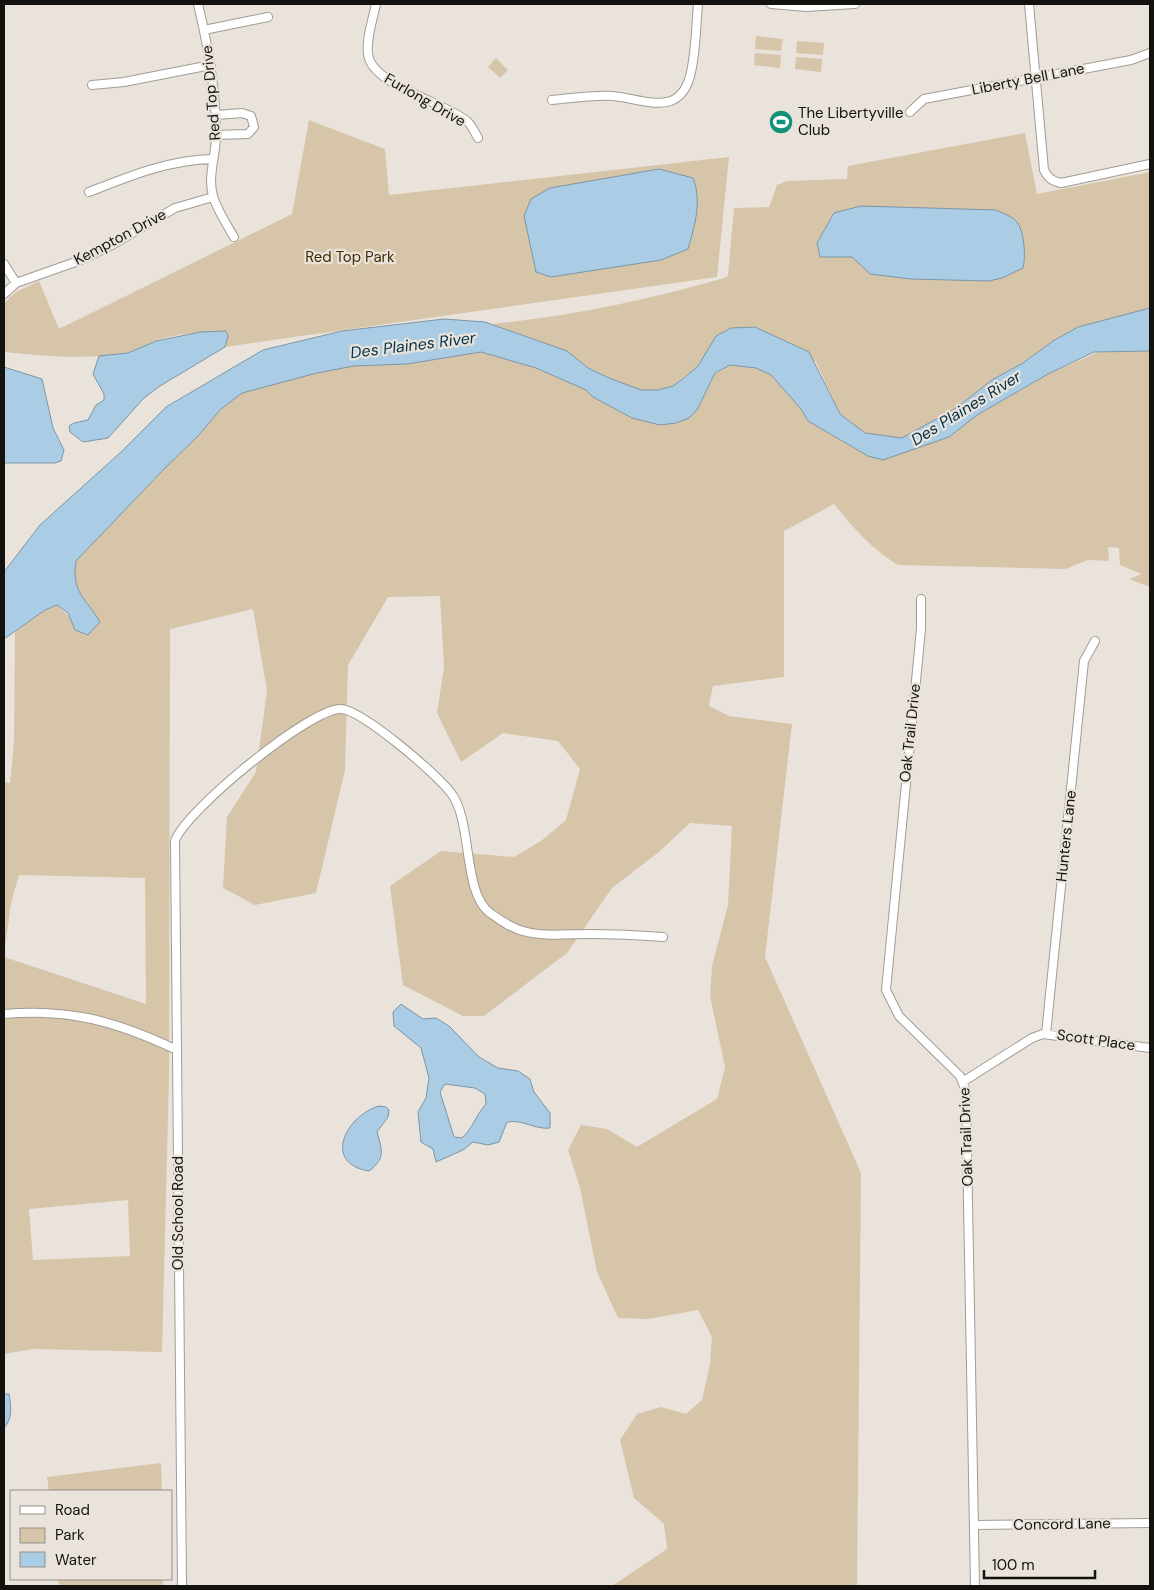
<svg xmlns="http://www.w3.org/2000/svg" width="1154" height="1590" viewBox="0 0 1154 1590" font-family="'DM Sans',sans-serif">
  <rect width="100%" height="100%" fill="#e9e3db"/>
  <path fill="#d7c5a9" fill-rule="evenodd" d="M756,36l27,3 -2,12 -26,-2z
    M797,41l27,2 -1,12 -27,-2z
    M755,53l26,2 -1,13 -26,-3z
    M796,57l26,2 -1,13 -26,-3z
    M496,58l12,12 -8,8 -12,-11z
    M309,120l76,29 4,46 340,-38 -12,120 -492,70 3,-11 -2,-5c-23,1 -49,2 -72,10 -9,4 -18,10 -28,12 -41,7 -82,3 -122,-1v-49l12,-11 23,-11 20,48 233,-115z
    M1025,133l12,61 113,-22v136l-72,19 -25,14 -30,22 -31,17 -36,28 -53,30 -38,-5 -25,-19 -24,-52 -44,-27 -73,27 -1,4 -25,20 -15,4h-17l-32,-12 -21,-10 -21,-17 -75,-27c80,-8 155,-24 232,-46l4,-2 6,-68 35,-1 8,-22 10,-4 60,-2 1,-13z
    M1150,351v236l-21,-8 13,-5 -22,-9 -1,-17 -11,-1 1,14 -21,-1 -23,9 -167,-4c-26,-16 -45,-37 -64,-61l-50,27v146l-71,9 -4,20 20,10 63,8 -27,233 96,216 -4,413h-245l55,-37 -3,-25 -30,-26 -14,-58 17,-26 24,-7 25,7 16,-14 8,-36 2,-27 -14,-27 -50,9 -30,-1 -21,-46 -17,-84 -12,-38 13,-25 26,4 30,18 80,-48 8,-32 -15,-71 2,-30 16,-61 4,-79 -42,-3 -31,29 -47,36 -45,65 -83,63h-21l-60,-31 -13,-99 51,-35 73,6 27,-16 25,-21 14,-51 -22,-28 -55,-8 -42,29 -24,-49 7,-46 -4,-71 -52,1 -40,68 -3,105 -29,123 -61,12 -32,-17 4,-71 29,-45 11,-81 -14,-82 -83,20 -1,449 -7,274 -129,-3 -29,5v-397l142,47 -1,-126 -126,-3 -8,28 -7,53v-174l6,1 4,-40 1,-111 30,-22 12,-5 31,30 12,-13c-14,-26 -30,-26 -24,-61l89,-93 33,-32 23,-27 21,-16 75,-20 37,-7 53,-2 74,-12 55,16 50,22 7,7 39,21 65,-8 18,-36 15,-9 26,3 15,7 30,34 7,12 60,35 81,-19 28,-22 71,-41 51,-22zM128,1200l2,56 -97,4 -4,-51z
    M161,1463l1,28h-113l-2,-14z
    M58,1579h105v7h-104z"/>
  <path fill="#aacde5" stroke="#7d95a5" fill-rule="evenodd" d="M659,169l34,9c9,23 2,47 -5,71l-27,11 -110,17 -15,-5 -12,-56 7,-17 19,-11z
    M861,206l135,4c8,4 19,7 23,15 5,9 7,33 4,43l-21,10 -13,3 -78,-2 -41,-5 -18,-17h-32l-3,-14 17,-30z
    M1150,308v43l-56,1 -46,22 -71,41 -28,22 -66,23 -15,-4 -60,-35 -7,-12 -30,-34 -15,-7 -26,-3 -15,8 -18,37 -8,8 -13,5 -16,2 -28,-7 -39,-21 -7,-7 -50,-22 -55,-16 -74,12 -53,2 -37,7 -75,20 -21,16 -23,27 -33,32 -89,93c-5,32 10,37 24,61l-12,13 -13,-5 -7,-17 -11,-8 -12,5 -41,29v-67l36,-47 81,-73 45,-45 97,-57 79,-19 102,-12 41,3 82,29 21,17 21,10 32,12h17l15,-4 11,-8 14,-12 18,-30 15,-8 24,-1 54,25 31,62 25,19 37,5 54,-30 36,-28 31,-17 30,-22 25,-14z
    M226,331l2,5 -3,11 -65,39 -16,12 -36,40 -25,4 -13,-10 -1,-6 5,-3 14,-3 8,-15 8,-5v-6l-11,-20 6,-18 29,-3 28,-12 45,-9z
    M4,367l38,12 11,49 11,22 -3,11 -6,2h-51z
    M401,1004l22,15 13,-1 13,8 30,31 19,11 20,3 12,8 4,13 16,21v15c-15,2 -27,-9 -43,-6l-8,20 -11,3 -15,-3 -10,8 -27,12 -3,-13 -12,-7 -3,-30 8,-14 3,-20 -8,-30 -27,-22 -1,-14zM445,1084l30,4 10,6 1,10c-10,11 -13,24 -24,34l-8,-1 -14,-45z
    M379,1106l7,1 3,3 -1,7 -11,15c5,18 9,26 -8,39 -48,-8 -22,-56 10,-65z
    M4,1394h5c2,12 4,24 -5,34z"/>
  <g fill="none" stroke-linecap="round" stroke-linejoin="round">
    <g stroke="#a19c94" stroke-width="10">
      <path id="minor" d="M198,4c10,42 18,84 18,128 1,21 -9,43 -3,64 4,14 14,29 21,41
        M376,4c-3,15 -10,34 -8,50 3,31 77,48 100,68 4,4 7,11 10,16
        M771,4l35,3 49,-3
        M1029,4l15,166c4,8 8,11 17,13l89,-19
        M204,30l64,-13
        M92,85l32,-3 87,-17
        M552,100c20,-2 41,-5 61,-4 32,3 68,23 78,-24 5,-22 5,-46 7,-68
        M910,112l14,-13 207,-39 19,-7
        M216,115l26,-2 9,3 3,11 -6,7 -32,1
        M89,192c41,-16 79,-32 124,-33
        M4,264l12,19
        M4,294l12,-11 65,-23 31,-15 63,-37 38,-11
        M921,599v30l-35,361 13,26 61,60 6,15 9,495
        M4,1014c66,-6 114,8 173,36
        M1046,1034l38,-373 11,-20
        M964,1081l68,-43 11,-4 107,14
        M974,1525l176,-2
        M182,1586l-7,-745c9,-29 135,-133 166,-132 21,1 96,65 110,84 22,28 11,99 39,120 10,7 21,15 33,18 20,6 44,3 64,3 25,0 50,1 76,3"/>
    </g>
    <use href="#minor" stroke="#fff" stroke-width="8"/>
  </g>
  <defs>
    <g id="stadium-disc" transform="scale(1.25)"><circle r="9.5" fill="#129178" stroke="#e9e3db"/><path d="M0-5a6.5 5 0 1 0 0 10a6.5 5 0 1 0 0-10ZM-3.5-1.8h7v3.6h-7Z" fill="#fff"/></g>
  </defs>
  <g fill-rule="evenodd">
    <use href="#stadium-disc" x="781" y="122"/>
  </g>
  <g text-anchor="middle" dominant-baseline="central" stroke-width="4.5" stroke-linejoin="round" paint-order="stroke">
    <g font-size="15" fill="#14120f" stroke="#e9e3db">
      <text transform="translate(1028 79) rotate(-11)">Liberty Bell Lane</text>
      <text transform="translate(211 93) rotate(-95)">Red Top Drive</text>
      <text transform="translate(425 100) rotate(30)">Furlong Drive</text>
      <text transform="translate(120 237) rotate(-28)">Kempton Drive</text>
      <text transform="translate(910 733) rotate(-84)">Oak Trail Drive</text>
      <text transform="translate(1066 836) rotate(-84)">Hunters Lane</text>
      <text transform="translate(1096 1040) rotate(8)">Scott Place</text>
      <text transform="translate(966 1137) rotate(-92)">Oak Trail Drive</text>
      <text transform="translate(178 1213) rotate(-90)">Old School Road</text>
      <text transform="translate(1062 1524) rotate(-1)">Concord Lane</text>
    </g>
    <g font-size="15" fill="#14120f" stroke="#e9e3db" text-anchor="start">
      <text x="798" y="113">The Libertyville<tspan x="798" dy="17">Club</tspan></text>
    </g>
    <g font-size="15" fill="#412b00" stroke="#e9e3db">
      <text x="350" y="257">Red Top Park</text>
    </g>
    <g font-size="16" font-style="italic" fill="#013048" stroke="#e9e3db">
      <text transform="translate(413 345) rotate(-7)">Des Plaines River</text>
      <text transform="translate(966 408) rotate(-32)">Des Plaines River</text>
    </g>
  </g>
  <rect width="1154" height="1590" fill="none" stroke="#14120f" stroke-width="10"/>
  <rect x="10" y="1490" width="162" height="90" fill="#e9e3db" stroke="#948f89"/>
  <rect x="20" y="1506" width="25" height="8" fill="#ffffff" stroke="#948f89"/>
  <text x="55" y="1515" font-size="15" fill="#14120f">Road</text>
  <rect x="20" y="1528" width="25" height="15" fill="#d7c5a9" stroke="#948f89"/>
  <text x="55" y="1540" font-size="15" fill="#14120f">Park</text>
  <rect x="20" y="1552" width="25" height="15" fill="#aacde5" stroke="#948f89"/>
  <text x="55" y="1565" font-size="15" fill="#14120f">Water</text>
  <path d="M984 1570v8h111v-8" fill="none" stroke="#14120f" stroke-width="2.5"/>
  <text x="992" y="1570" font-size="15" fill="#14120f" stroke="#e9e3db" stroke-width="4" paint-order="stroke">100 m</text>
</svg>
